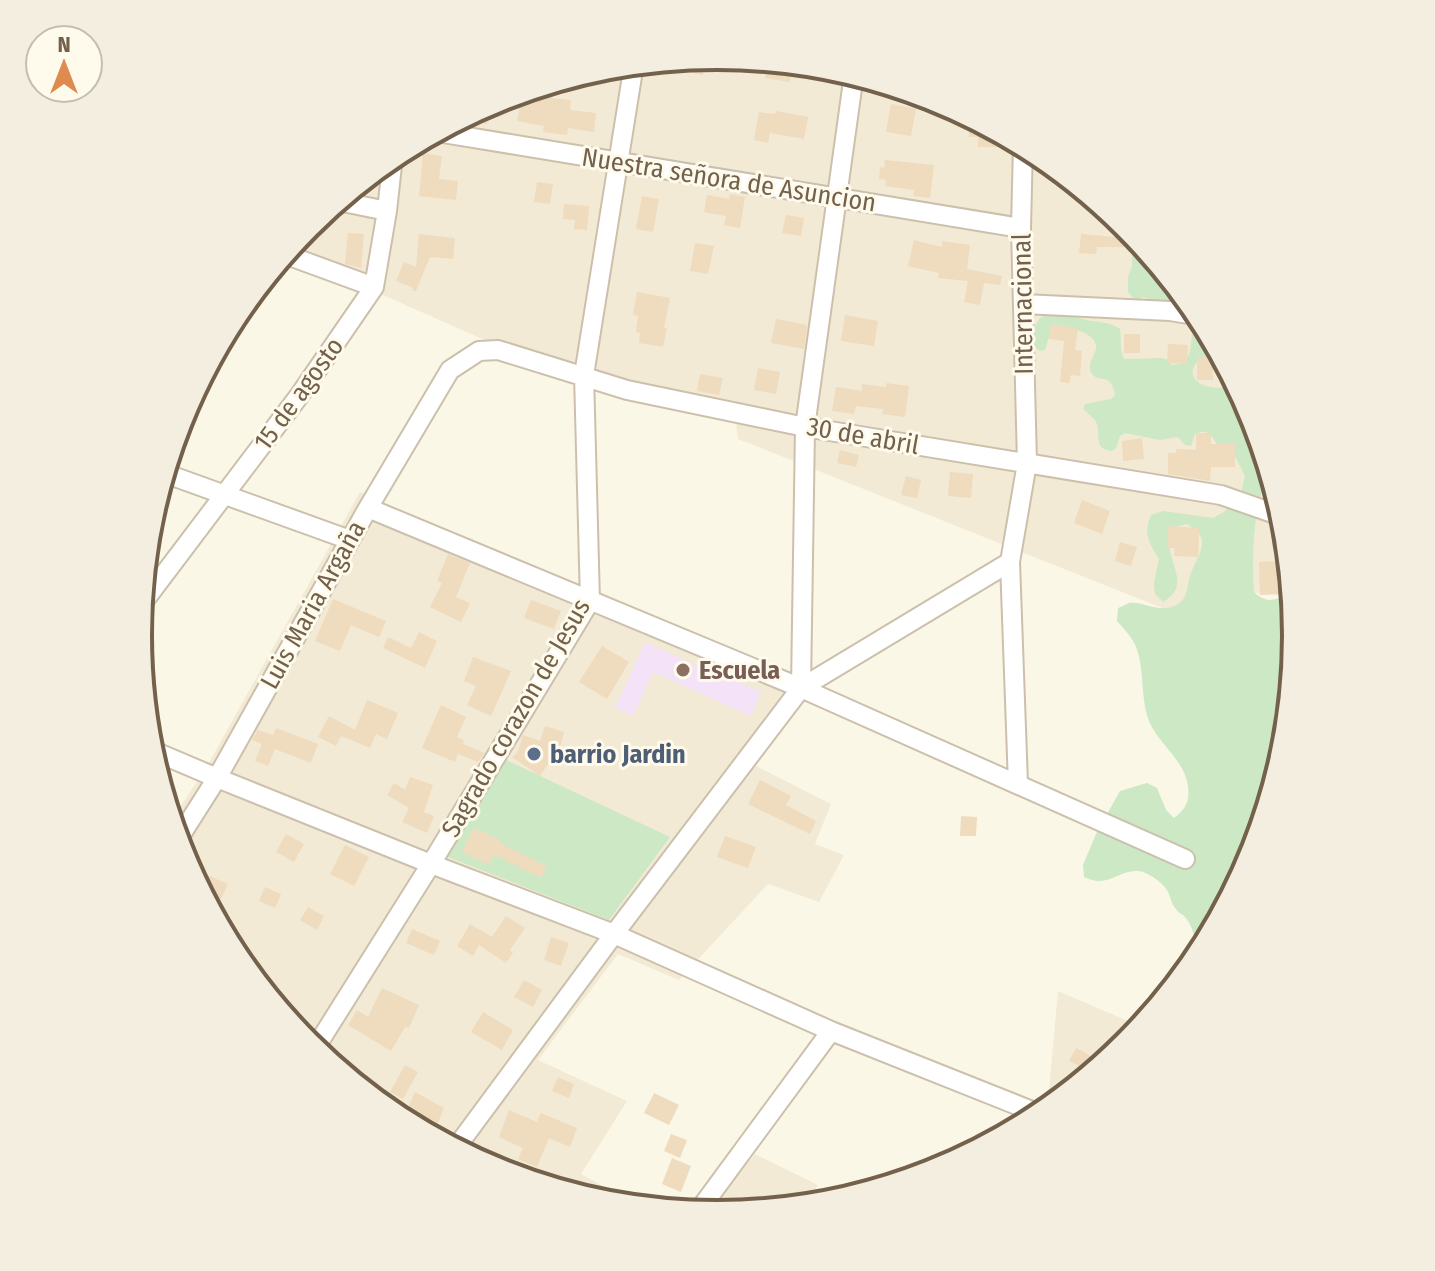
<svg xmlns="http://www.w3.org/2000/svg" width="1435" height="1271" viewBox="0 0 1435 1271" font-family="'Fira Sans Condensed',sans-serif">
  <rect width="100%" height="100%" fill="#fbf7e6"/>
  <path fill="#f2ead4" d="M718,56l113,11 109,33 100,54 88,72 72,88 53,100 33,109 7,73 -56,-5 -17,40 -482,-192 -2,-17 -143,-34 -307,-136 22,-27 88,-72 100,-53 109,-33z
    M360,492l449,197 -55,76 77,39 -16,40 29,11 -25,47 -51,-18 -89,96 -61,-26 -80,106 89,41 -46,73 62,34 -39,-4 -109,-33 -100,-54 -88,-72 -72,-88 -53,-100 -11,-36 36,-55z
    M1058,991l84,36 -15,19 -71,58 -8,-3z
    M755,1154l63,31 -14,21 -87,9 -11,-1z"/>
  <path fill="#f4e2f8" d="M645,642l55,25 3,-5 17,7 -2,4 43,19 -10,24 -98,-44 -20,44 -18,-8z"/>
  <path fill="#cce8c5" d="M1132,231l26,32 -5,2 2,13 16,1 19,24 -2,4 -18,1 -26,-11 -6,2 -6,-2 -4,-5v-15l4,-10z
    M1052,313c12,1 23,4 35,7 13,3 22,1 33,9 2,10 -1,21 4,30l38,-1 6,2 4,5 12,-2 6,-11 2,-17c13,-4 18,4 22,16l-2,5c-5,2 -14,5 -17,9 -12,19 25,31 41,16 14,28 28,56 31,87 1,12 -7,25 -9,37 -5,28 -6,58 -4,87 11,10 18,10 32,3 15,-36 -32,-33 -6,-75l6,3 11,113 -11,113 -33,109 -54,100 -10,12c4,-10 8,-19 6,-30 -1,-7 -5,-18 -10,-23 -7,-7 -3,0 -9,-8 -5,-5 -5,-11 -8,-17 -4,-9 -20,-20 -30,-21 -21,-1 -30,18 -54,6l-1,-12 13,-31 24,-43 27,-8 10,5 9,22 8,8c12,-9 16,-17 14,-32 -4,-27 -29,-41 -39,-65 -9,-24 -4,-51 -13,-74 -4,-10 -12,-18 -19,-26l1,-13c1,0 11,-5 11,-5 16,-2 31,12 49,1 10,-6 9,-18 12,-28 7,-22 25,-36 -3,-52l-12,3c-2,4 -5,8 -5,13 -4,23 23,44 -7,62l-8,-8 -1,-11 5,-24c-10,-17 -16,-25 -8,-44l12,-4 50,7 11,-6 17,-19 4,-17 -13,-26 -15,-5c-5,-10 -10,-17 -22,-11l-4,12 -6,-1 -7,-8 -18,3 -35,-7 -5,3 -4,12 -4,3c-19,-2 -11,-14 -15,-27 -2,-6 -9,-10 -14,-15l2,-5 26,-5 4,-4c-4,-26 -17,-9 -24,-23 -4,-9 4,-16 5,-24 2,-12 -18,-19 -28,-19 -6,1 -12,4 -18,5l-5,16 -5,1 -5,-4 -1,-19 6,-10z
    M504,759l166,78 -61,83 -166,-65z"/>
  <path fill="#efdbbe" d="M706,57l-3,18 -24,-5 2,-10z
    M768,63l24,5 -2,14 -25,-4z
    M523,92l19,3v2l29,3 -1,10 26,3 -2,19 -26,-4 -1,7 -24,-3 1,-6 -27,-5 3,-17 -27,-2z
    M490,103l-3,21 -29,-4 9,-5z
    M891,104l25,5 -5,27 -25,-4z
    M776,111l32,6 -4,22 -34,-6 -2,10 -14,-3 5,-28 16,2z
    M969,125h17l12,6 -1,16h-19v-10h-9z
    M423,153l19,3 -3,23 19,2 -2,19 -37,-4z
    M885,160l49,5 -4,33 -17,-2 1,-6 -29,-4 1,-6 -7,-1 1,-12 4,1z
    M537,182l16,2 -3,20 -16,-2z
    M730,194l15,3 -5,31 -16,-3 2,-9 -22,-4 3,-17 22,4z
    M642,196l17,3 -6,33 -17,-3z
    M564,204l25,2 -2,24 -13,-1 1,-9 -12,-1z
    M786,215l18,3 -3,18 -19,-3z
    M348,233l16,1 -3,34 -16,-4z
    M419,234l36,4 -2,21 -23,-2 -14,34h-3v-3l-17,-7 8,-19 12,5z
    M1081,234l46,4 -1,9h-29l-1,7 -17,-1z
    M914,240l28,7v-6l28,4 -3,24 35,7 -2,9 -16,-2 -4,22 -16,-3 4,-21 -30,-3 1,-5 -31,-7z
    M695,243l19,3 -6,28 -18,-3z
    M637,292l33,6 -6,30h3l-4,19 -24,-4 1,-10 -4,-1 2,-16 -5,-1z
    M845,315l33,6 -4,25 -33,-5z
    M776,319l31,6 -3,24 -33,-6z
    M1051,324l27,4 -3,22 7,1 -2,25 -9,-1 -2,8 -9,-1 4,-41 -15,-2z
    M1124,334h16v19h-16z
    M1168,344l20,1 -1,19 -20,-1z
    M1197,357h16v23h-16z
    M758,368l22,4 -4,22 -22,-4z
    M700,374l23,4 -4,17 -22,-4z
    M886,383l23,3 -4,31 -23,-3 1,-5 -27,-3 -2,8 -22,-3 4,-24 26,4v-7l24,3z
    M1196,433h15v11h24v23h-24l-1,14 -42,-7v-21h8v-4l20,1z
    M1142,438l2,21 -21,2 -1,-20z
    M840,450l19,5 -3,12 -19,-4z
    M950,472l23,2 -2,24 -23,-2z
    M906,476l15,4 -4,18 -16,-3z
    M1082,500l28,11 -8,23 -28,-11z
    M1168,526l31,2 -1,29 -24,-1 1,-8h-7z
    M1120,542l17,5 -6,19 -16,-5z
    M448,554l22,9 -14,34 14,6 -9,19 -31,-15 12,-24 -5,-2z
    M1283,561v33l-23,1 -1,-33z
    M333,599l53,22 -7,16 -28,-12 -11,26 -25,-10z
    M531,600l30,11 -7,18 -30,-11z
    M419,632l18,9 -12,27 -42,-20 5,-11 23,11z
    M602,646l27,16 -22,37 -28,-17z
    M473,657l38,14 -20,45 -24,-11 9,-19 -12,-5z
    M367,700l31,13 -11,26 -11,-5 -6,14 -29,-12 -5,10 -18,-9 11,-21 26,14z
    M441,705l25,12 -9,20 7,3 -1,4 21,9 -6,9 -20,-8 -3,8 -33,-14z
    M545,726l19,6 -3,12 -21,32 -28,-19 6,-5 5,-17 17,6z
    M276,728l42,16 -7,19 -36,-14 -7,17 -13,-5 7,-17 -10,-4 6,-10 15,5z
    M410,777l23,8 -9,27 10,4 -7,17 -25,-11 7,-14 -22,-13 7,-12 11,7z
    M760,780l31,16 -5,9 30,16 -6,13 -62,-30z
    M961,816l16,1 -1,19h-16z
    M473,828l28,12 -1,3 47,23 -6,12 -47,-23 -5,10 -27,-13z
    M286,834l18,10 -10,18 -18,-10z
    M725,836l31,11 -8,21 -31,-11z
    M345,845l24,12 -15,29 -24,-12z
    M207,875l21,9 -7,15 -21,-9z
    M265,887l16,7 -6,14 -16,-7z
    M308,907l16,9 -7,14 -17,-10z
    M506,916l19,12 -15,22 3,3 -7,10 -27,-18 -6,11 -16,-10 13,-22 22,13z
    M412,929l28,12 -6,14 -28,-12z
    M551,937l18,6 -8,23 -17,-6z
    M247,956l14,8 -8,14 -11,-13z
    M524,980l18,10 -9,17 -19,-10z
    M382,988l37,17 -10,23 -4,-1 -14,24 -43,-26 9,-15 11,7z
    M483,1012l30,18 -11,20 -31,-18z
    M1076,1048l22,12 -7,12 -22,-11z
    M405,1065l13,7 -15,27 -13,-7z
    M558,1077l16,7 -5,14 -17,-7z
    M415,1092l29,16 -12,29 -30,-16z
    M654,1093l25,12 -10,20 -25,-12z
    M509,1110l28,12 4,-9 36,15 -7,19 -21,-9 -12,29 -19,-8 5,-11 -24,-11z
    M671,1134l16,6 -7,18 -16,-7z
    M672,1158l19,8 -10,26 -19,-8z"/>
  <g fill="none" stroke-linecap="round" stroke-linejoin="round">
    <g stroke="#ccc0ac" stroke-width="22">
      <path id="minor" d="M437,132l584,96
        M338,201l49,10
        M284,254l90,33
        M1023,304l147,7 31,5
        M164,473l186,67
        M368,508l433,180 384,171
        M1010,562l8,222
        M141,605l158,-209 75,-109 13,-76 6,-55
        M801,688l4,-261 49,-353
        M149,749l68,29 214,86 183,70 217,97 211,84
        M177,841l40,-63 151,-270 82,-138 29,-19 19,-1 129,40 178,37 416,68 63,22
        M314,1050l117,-186 159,-263 -6,-226 50,-311
        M455,1149l159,-215 187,-246 209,-126 17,-99 -6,-235 2,-83
        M697,1213l134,-182"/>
    </g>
    <use href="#minor" stroke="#fff" stroke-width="18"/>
  </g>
  <circle fill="#8d6e63" stroke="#fefaec" stroke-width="3" cx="683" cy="670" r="8"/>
  <circle fill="#5c6f8a" stroke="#fefaec" stroke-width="3" cx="534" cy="754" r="8"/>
  <g text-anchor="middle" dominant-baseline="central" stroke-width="6" stroke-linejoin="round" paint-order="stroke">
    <g font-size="26" fill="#73614c" stroke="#fefaec">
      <text transform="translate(729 180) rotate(9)">Nuestra señora de Asuncion</text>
      <text transform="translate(1023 304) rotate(-91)">Internacional</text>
      <text transform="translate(299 394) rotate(-54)">15 de agosto</text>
      <text transform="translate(863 436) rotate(10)">30 de abril</text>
      <text transform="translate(313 605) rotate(-61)">Luis Maria Argaña</text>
      <text transform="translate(516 718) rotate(-60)">Sagrado corazon de Jesus</text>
    </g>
    <g font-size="26" font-weight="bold" fill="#785e54" stroke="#fefaec" text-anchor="start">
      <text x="699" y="670">Escuela</text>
    </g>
    <g font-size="26" font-weight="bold" fill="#4e5e75" stroke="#fefaec" text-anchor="start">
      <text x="550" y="754">barrio Jardin</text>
    </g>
  </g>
  <path d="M0 0H1435V1271H0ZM152 635a565 565 0 1 1 1130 0a565 565 0 1 1-1130 0Z" fill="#f3eedf" fill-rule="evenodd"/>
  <path fill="none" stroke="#73614c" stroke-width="4" d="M152 635a565 565 0 1 1 1130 0a565 565 0 1 1-1130 0Z"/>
  <g transform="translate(64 64)"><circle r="38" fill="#fefaec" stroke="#c6bdac" stroke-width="2"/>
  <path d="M0-6L14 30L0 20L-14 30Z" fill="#df8b50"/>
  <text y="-12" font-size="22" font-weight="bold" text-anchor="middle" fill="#73614c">N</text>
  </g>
</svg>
